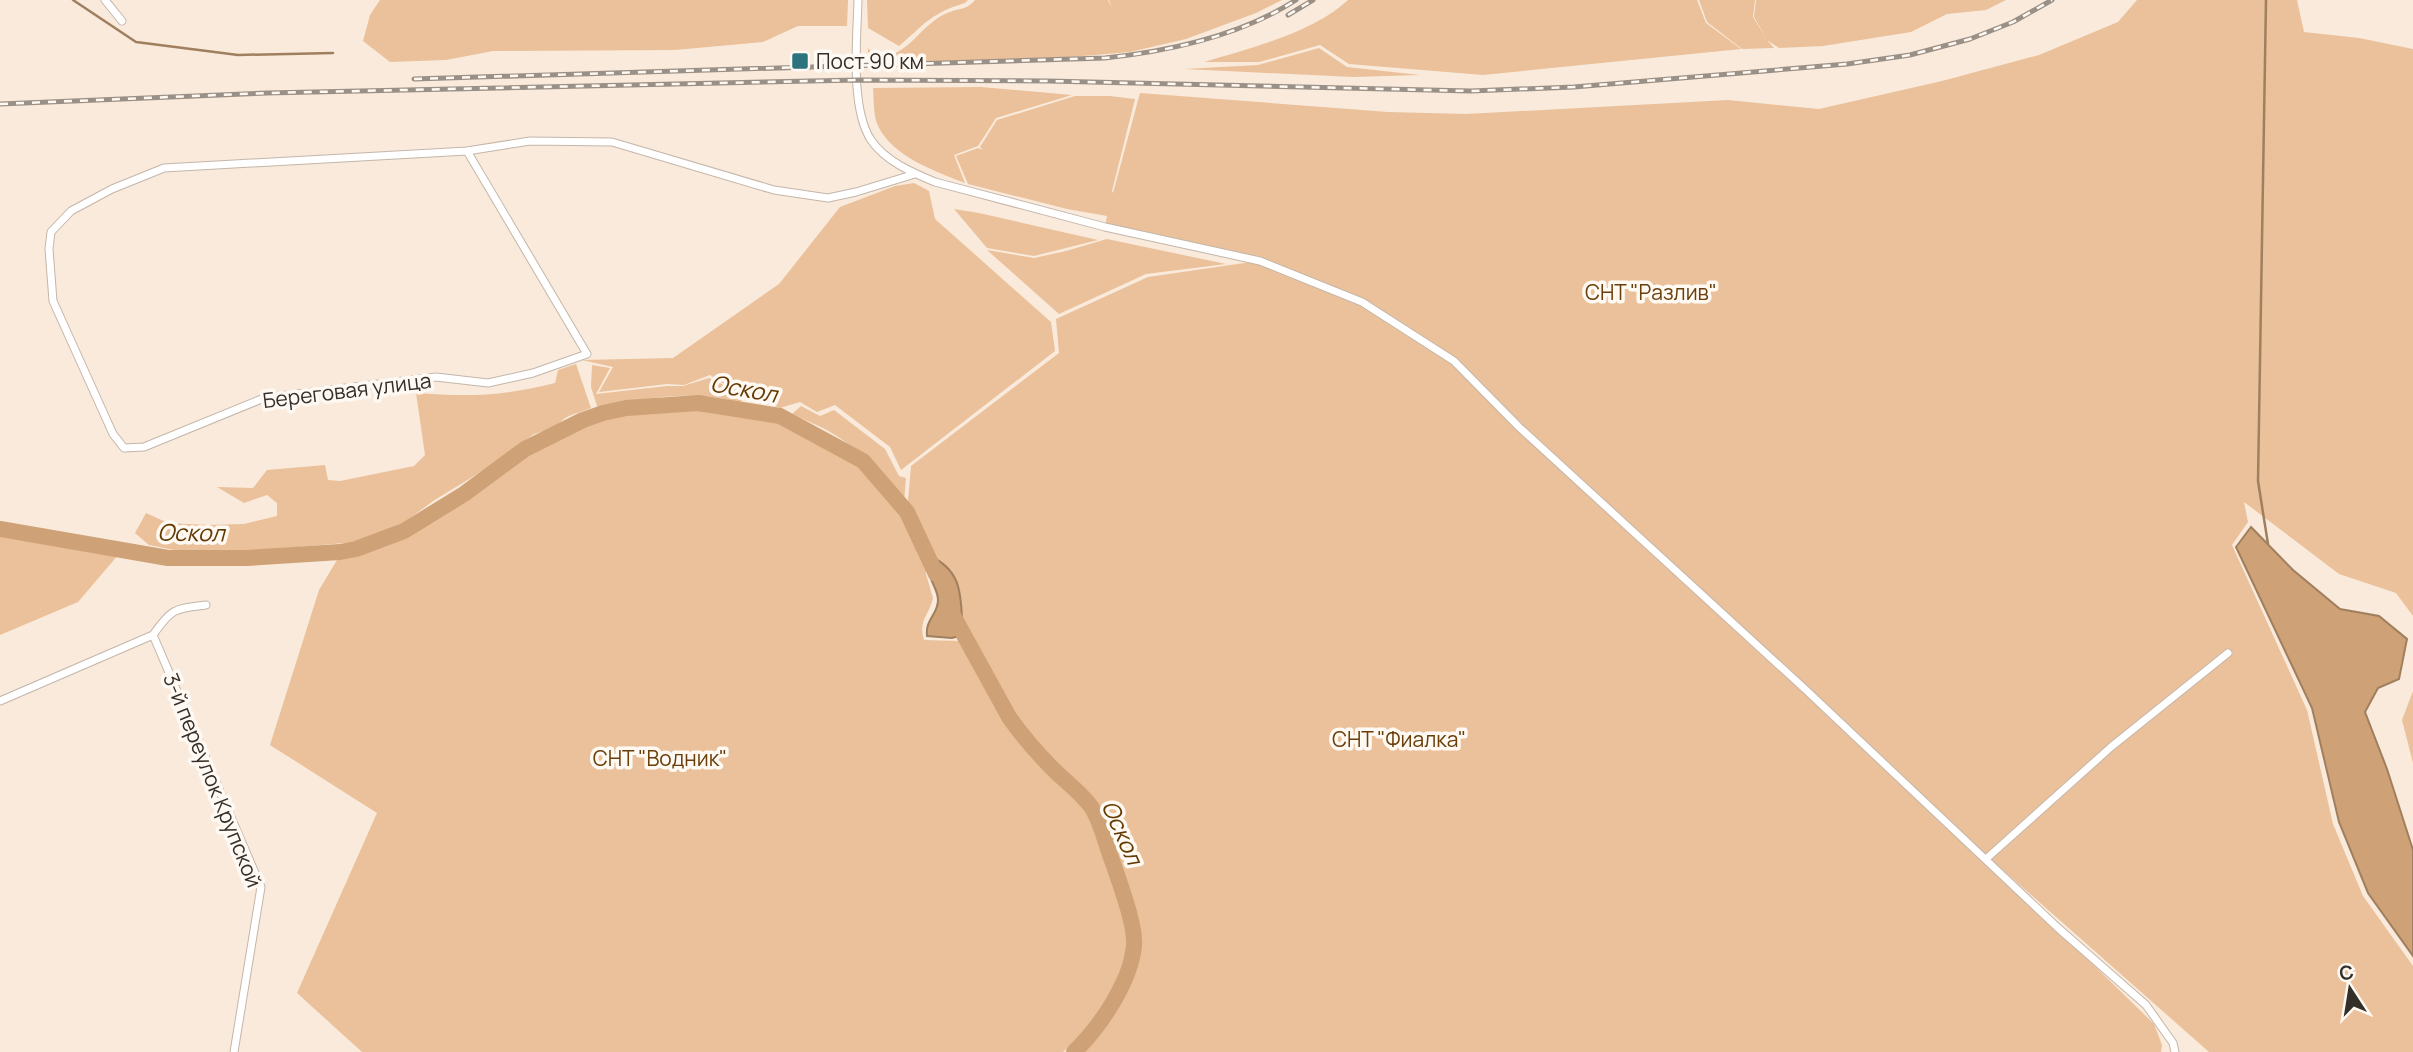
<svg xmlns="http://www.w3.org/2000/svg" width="2413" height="1052" viewBox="0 0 2413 1052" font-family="Manrope,sans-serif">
  <rect width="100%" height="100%" fill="#f9eadc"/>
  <path fill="#eac19a" d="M380,0h468l-1,26h-49l-35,16 -88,8 -182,1 -47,9 -56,2 -27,-21 7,-26z
    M867,0h101l-3,3c-34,10 -40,21 -66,43l-31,-18z
    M975,0h133l4,8 -3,-8h173l-26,13 -70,26 -56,13 -83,7 -179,6v-17l9,10c34,-3 41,-31 68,-44 12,-6 21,-3 30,-14z
    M1348,0h349l9,23 35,26 -258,26 -134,-11 -29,-19 -61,17h-55c45,-13 110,-30 144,-62z
    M1699,0h56l-2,17 13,21 -12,-21 2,-17h250l-20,10 -39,4 -36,18 -88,14 -44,2 -12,-8 7,8 -32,1 -35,-27z
    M2137,0h160l7,32 55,6 54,11v567l-17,-23 -57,-19 -95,-72 4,20 -16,23 75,165 26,114 30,72 50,70v86h-204l-274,-242 219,214 8,21 -1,7h-1087l15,-14 17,-24 15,-28 9,-27 4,-14 -11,-55 -30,-80 -10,-13 -29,-27 -34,-38 -60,-102 -53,-118 4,-46 148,-113 -3,-34 92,-42 110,-16 -153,-34 2,-11 -40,-7 -99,-25 -12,-28 22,-8 5,2 -3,-3 17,-27 78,-24h35l25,3 -23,92 1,2 27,-100 248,19 78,2 262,-14 91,9 123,-28 97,-26 79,-33z
    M1319,48l28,19 73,8 -67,2 -169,-8 74,-4z
    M981,87l91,8 -76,23 -18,28 -24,9 11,28c-30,-12 -72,-26 -87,-57 -5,-10 -4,-27 -5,-38z
    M914,183l15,8 6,28 116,103 4,29 -154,119 -11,-23 -55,-42 -18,7 -17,-10 -20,6 -45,-19 10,7 -6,8c-32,-16 -107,-6 -141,5l-7,-22 1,-22 18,3 -14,26 71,-8h16l26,-8 23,11 -22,-14 -26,10 -17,-1 -68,8 14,-25 -31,-7 91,-2 106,-74 61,-77 55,-21z
    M954,209l25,4 119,27 -64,16 -47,-8z
    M1107,239l119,25 -80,10 -87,40 -72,-64 47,8 32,-7z
    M576,364l15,44c-13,6 -27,6 -34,19l-23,7 -47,34 -54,33 -28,21 -48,20 -109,9 -74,-1 -25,-5 -14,-12 11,-20 22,10 40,2 36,-1 33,-8v-13l-10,-8 -23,8 -27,-16 36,1 14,-18 58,-5 3,15 12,1 74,-15 11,-11 -9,-62c53,4 87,3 139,-10l3,-13z
    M801,406l19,10 14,-6 51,39 14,27 7,2 -2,24c-22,-27 -49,-58 -81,-74 -10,-5 -21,-9 -31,-14z
    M696,407l81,11 83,46 49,59 16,33 1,18 7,24c-4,18 -15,21 -9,42l37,1 55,94 35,38 28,26 9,13 30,78 8,41 1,14 -3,13 -9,26 -15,27 -15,21 -22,20h-701l-65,-59 80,-180 -107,-68 49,-155 21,-35 16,-4 49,-17 61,-36 61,-45 76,-36 24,-5z
    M0,532l119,22 -41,48 -78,33z
    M2413,691v72l-11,-43z"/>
  <path fill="#cea176" stroke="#a07f5f" stroke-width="2" d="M2251,527l42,43 47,39 39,7 28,23 -8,40 -21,9 -13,24 22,57 26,81v106l-45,-63 -29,-71 -27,-114 -76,-161z
    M929,556c37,15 31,46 34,79l-11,3 -25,-2c-2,-17 11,-21 11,-36 0,-8 -4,-13 -7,-21 -2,-7 -2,-15 -2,-23z"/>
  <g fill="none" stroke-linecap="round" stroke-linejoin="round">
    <path stroke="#a07f5f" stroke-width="2.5" d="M73,0l63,42 102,13 95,-2
      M2266,0l-8,481 10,63"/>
    <path stroke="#cea176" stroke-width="16" d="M0,529l168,29h79l93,-6 16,-3 48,-18 60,-37 61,-45 58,-29 20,-7 23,-5 72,-5 82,13 83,45 44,51 29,62
      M954,617l55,100c13,19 29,37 45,53 13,13 28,23 38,38 10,16 14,38 21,55 7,21 23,63 21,83 -4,37 -34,81 -60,106"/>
    <g stroke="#c4b6a9" stroke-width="9">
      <path id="minor" d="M105,0l17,21
        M858,0c-1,39 -8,108 13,140 14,21 42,33 64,42l170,45 155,34 102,41 92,59 65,66 287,263 251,237 89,78 27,38 2,9
        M467,151l120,203 -54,19 -45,10 -52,-6 -172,21 -120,49 -20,1 -11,-14 -60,-133 -4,-52 2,-17 20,-21 41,-22 52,-21 303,-17 63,-10 82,1 162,48 54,8 28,-6 59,-18
        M153,635l108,252 -27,165
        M0,701l153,-66c19,-27 21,-26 53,-30
        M1986,859l125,-112 117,-94"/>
    </g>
    <use href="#minor" stroke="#fff" stroke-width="7"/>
    <g stroke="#9b9086" stroke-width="5">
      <path id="rail" d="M1288,15l25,-15
        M414,79l691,-21c66,-7 135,-22 191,-58
        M0,104l267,-11 591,-13 190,1 423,10 103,-4 273,-23 63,-9 60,-16 43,-17 39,-22"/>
    </g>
    <use href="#rail" stroke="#fff9f3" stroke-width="2.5" stroke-dasharray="8" stroke-linecap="butt"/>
  </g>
  <rect fill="#2b737d" stroke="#fff9f3" stroke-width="2.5" x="791" y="52" width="18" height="18" rx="3.5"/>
  <g text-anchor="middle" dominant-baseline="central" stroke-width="7" stroke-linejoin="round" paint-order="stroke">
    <g font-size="21" fill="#352f2a" stroke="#fff9f3" text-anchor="start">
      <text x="816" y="61">Пост 90 км</text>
    </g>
    <g font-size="21" fill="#693e09" stroke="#fff9f3">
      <text x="1651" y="292">СНТ "Разлив"</text>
      <text x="1399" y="739">СНТ "Фиалка"</text>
      <text x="660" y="758">СНТ "Водник"</text>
    </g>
    <g font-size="21" fill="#352f2a" stroke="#fff9f3">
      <text transform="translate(347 390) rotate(-7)">Береговая улица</text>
      <text transform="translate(213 780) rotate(68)">3-й переулок Крупской</text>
    </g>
    <g font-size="23" font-style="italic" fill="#643901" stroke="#fff9f3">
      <text transform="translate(744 388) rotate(10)">Оскол</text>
      <text transform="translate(191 532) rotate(1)">Оскол</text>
      <text transform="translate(1123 832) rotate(66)">Оскол</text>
    </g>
  </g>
  <g transform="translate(2350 989) rotate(348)" stroke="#fff9f3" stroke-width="5" paint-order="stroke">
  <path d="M0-5L12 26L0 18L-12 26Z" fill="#352f2a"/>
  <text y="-10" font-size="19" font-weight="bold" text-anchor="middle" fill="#352f2a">С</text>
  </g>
</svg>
